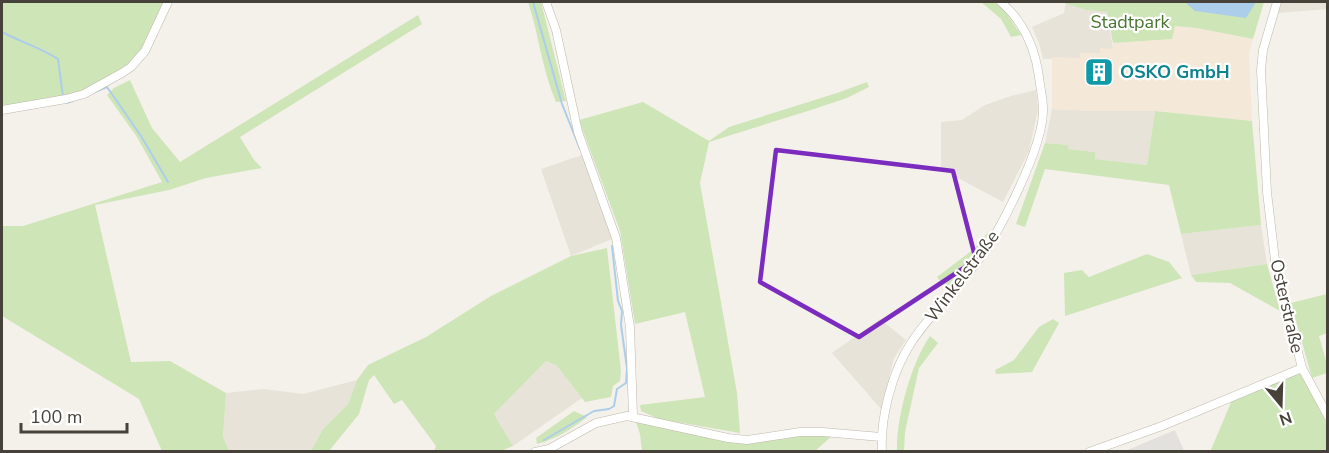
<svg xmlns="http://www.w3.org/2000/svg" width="1329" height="453" viewBox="0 0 1329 453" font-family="'Nunito Sans',sans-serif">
  <rect width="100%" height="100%" fill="#f4f1ea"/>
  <path fill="#e7e3d9" d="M1066,2l21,8 20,2 6,37 -13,4h-19l-1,5 -37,1 -4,-16 -7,-16 32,-14z
    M1281,2h46v7l-50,4z
    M1036,90l2,20 -9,41 -26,51 -62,-33v-47l21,-2 23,-15 26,-9z
    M1052,109l46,2h57l-8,54 -53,-6 1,-7 -28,-3 1,-4 -23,-2z
    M588,153l31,83 -48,20 -30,-87z
    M1261,225l6,39 -76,11 -10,-41z
    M880,319l26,21 -12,18 -13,51 -49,-56z
    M546,361l11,5 25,32 -69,48 -19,-32z
    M357,380l-9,24 -25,25 -12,22h-82l-6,-13 3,-45 38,-4 39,5z"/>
  <path fill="#f4e9d8" d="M1174,26l23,2 56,11 -4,14 3,68 -97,-10h-57l-46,-2v-52l28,1v-5h20v-5l13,1v-6l59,-4z"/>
  <path fill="#cee5b7" d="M2,2h162c-6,15 -11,32 -21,46 -31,46 -92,52 -141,60z
    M528,2h13l25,99 -10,1c-14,-32 -17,-67 -28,-100z
    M981,2h14l8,6 18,27 -10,2 -10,-18z
    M1061,2h203l-11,37 -56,-11 -22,-2 -3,13 -59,4 -6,-31 -20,-2z
    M418,15l4,9 -182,113 14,23 8,8 -56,10 -37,12 -74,15 36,157 39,-1 56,32 -3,44 6,14h-67l-23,-52 -137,-83v-90h21l139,-44 -25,-45 -30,-42 7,-7 16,-8 22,48 28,34z
    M867,82l2,5 -22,11 -36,12 -102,32 -9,41 37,210 3,40 -81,-14 -18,-8 -1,-6 65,-8 -20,-85 -50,12 -15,-93 -41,-111 64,-18 66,39 20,-14 108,-34z
    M1155,111l97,10 9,104 -80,9 -12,-49 -124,-16 -20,58 -9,-3 29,-81 23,2v4l27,3v7l52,6z
    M989,231l-5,14 -38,43 -9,-11 37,-28z
    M607,248l14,123 -1,10 -7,5 -2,11 -26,5 -28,-36 -11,-5 -52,53 19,32 -12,5h-67l2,-5 -34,-46 -8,4 -20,-29 -5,5 -10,34 -30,37h-18l12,-22 25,-25 9,-24 11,-15 58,-28 65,-41 80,-40z
    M1147,254l22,8 13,16 -117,38 -1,-43 18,-3 7,7z
    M1267,264l13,47 -50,-28 -34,-1 -5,-7z
    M1327,294v39l-8,3 8,28v9l-15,5 -21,-75z
    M1053,319l6,4 -27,49 -36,2 -1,-4 19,-10 25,-33z
    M930,336l8,7 -19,25 -14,64 -1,19h-7c-1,-32 14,-88 33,-115z
    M1300,373l27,50v28l-117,1 22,-52z
    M574,411l13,6c-15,12 -31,22 -50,27l-1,-6z
    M635,419l91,20 75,-6 32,2 -18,16h-173l-2,-17z"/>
  <path fill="#e3e1de" d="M1175,430l9,21h-59z"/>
  <path fill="#acceeb" d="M1185,2h71l-10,16 -51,-7z"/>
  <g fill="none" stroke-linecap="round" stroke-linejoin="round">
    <path stroke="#acceeb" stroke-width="2" d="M533,2l29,102 18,45
      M2,32c19,10 37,15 56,27l5,38
      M92,93l15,-6 34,49 27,46
      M66,103l7,-2
      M544,440l50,-29 15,-2 5,-3 3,-17 9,-6 1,-15 -6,-43 1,-14 -4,-10 -6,-55"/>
    <g stroke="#bfb9ad" stroke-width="9">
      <path id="street" d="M546,2l10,28 22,102 38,106 14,89 3,89
        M1277,2l-14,48 -2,20 6,122 8,68 27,108 26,48
        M2,110l64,-11 18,-5 38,-21 9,-6 14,-16 23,-49
        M535,452l14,-3 47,-26 31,-7 101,22 19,2 53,-8h23l58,5
        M882,452c-2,-34 10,-80 29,-109 19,-29 45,-53 66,-81 23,-30 67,-116 66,-153 0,-11 -3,-22 -4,-32 -4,-29 -16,-56 -38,-75
        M1089,452l73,-26 140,-58"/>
    </g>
    <use href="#street" stroke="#fff" stroke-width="8"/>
  </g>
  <path fill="none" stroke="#7b2cbf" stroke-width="4.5" stroke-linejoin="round" d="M776,150l177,21 23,89 -117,77 -99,-55z"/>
  <defs>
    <g id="building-square" transform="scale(1.5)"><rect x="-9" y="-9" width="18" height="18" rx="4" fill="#0f9aa8" stroke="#fff"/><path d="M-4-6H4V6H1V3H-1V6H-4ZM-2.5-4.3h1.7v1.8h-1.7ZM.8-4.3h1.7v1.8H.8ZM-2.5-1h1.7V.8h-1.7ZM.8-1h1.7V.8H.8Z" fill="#fff"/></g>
  </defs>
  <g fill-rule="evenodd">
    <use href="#building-square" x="1099" y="72"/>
  </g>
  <g text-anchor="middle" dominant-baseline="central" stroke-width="4.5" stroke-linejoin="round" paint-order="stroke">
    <g font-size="18" fill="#477530" stroke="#fff">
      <text x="1130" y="22">Stadtpark</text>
    </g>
    <g font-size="18" font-weight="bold" fill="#0d838f" stroke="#fff" text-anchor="start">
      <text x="1120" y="72">OSKO GmbH</text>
    </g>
    <g font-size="18" fill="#474239" stroke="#fff">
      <text transform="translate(962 276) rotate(-53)">Winkelstraße</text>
      <text transform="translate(1287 306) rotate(77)">Osterstraße</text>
    </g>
  </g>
  <rect width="1329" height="453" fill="none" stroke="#474239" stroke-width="6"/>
  <g transform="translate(1281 405) rotate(161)" stroke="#ffffff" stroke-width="4.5" paint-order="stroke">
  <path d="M0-4.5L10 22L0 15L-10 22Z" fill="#474239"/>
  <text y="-9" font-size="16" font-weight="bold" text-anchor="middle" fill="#474239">N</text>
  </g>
  <path d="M21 423v9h106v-9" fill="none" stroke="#474239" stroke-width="3"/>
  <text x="30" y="423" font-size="18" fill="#474239" stroke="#ffffff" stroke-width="4.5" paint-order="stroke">100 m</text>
</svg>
